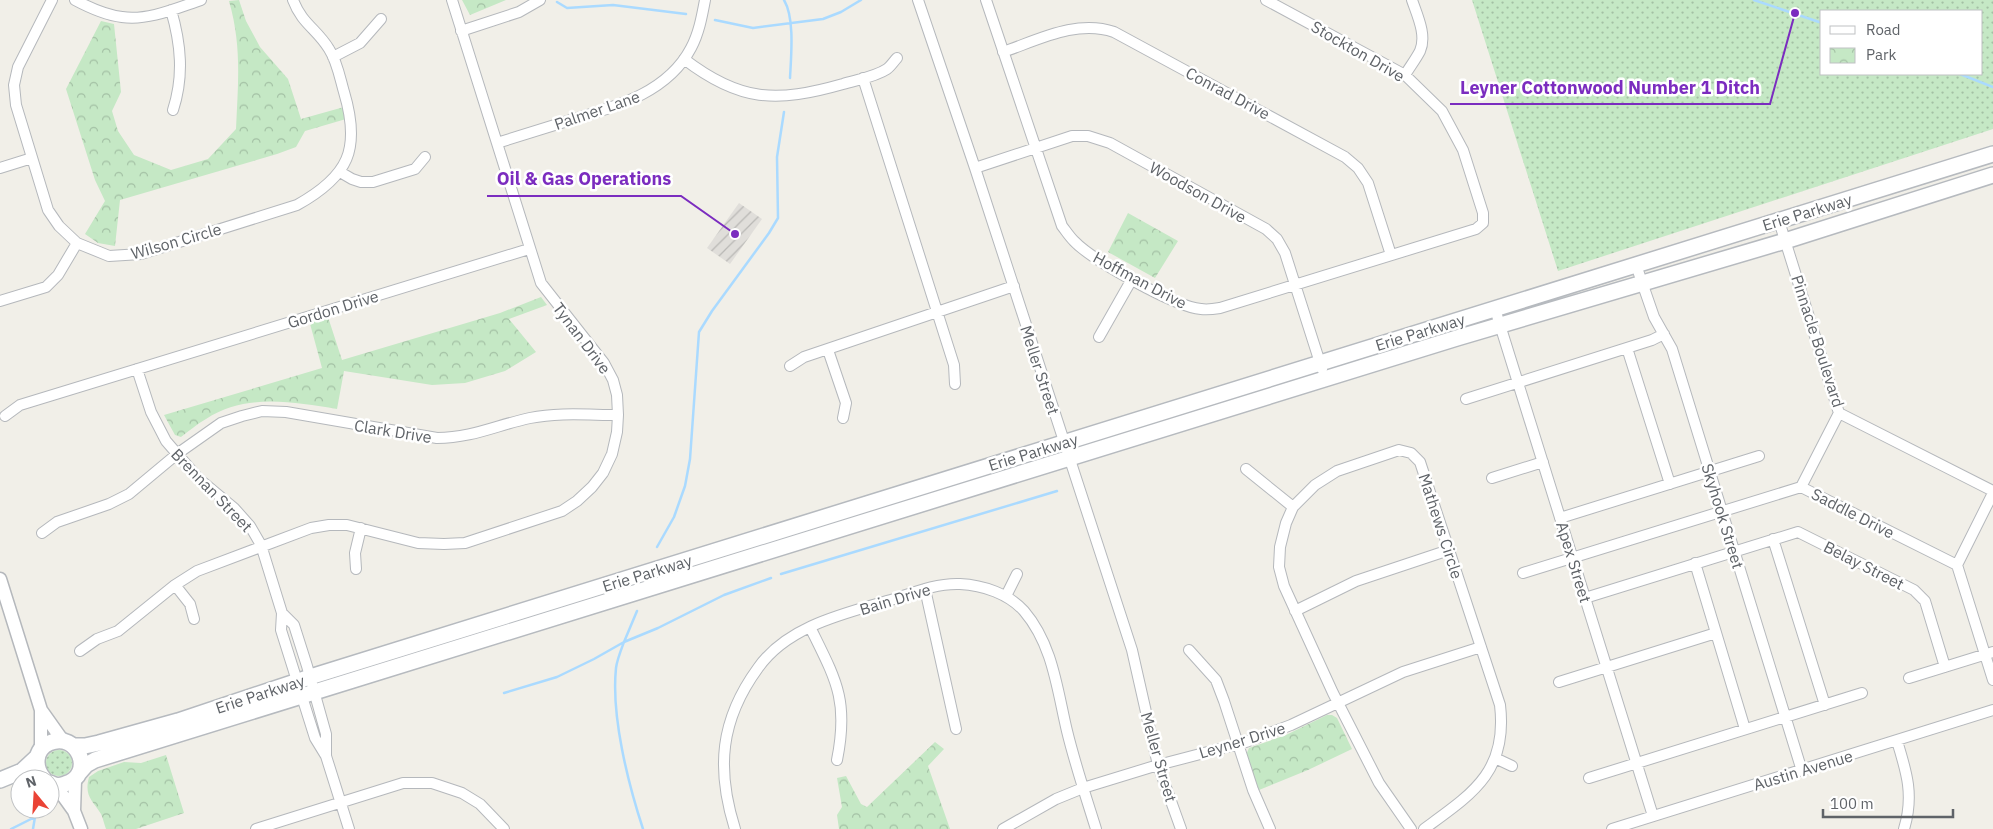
<svg xmlns="http://www.w3.org/2000/svg" width="1993" height="829" viewBox="0 0 1993 829" font-family="'IBM Plex Sans',sans-serif">
  <defs>
    <pattern id="industrial-furrows" width="10" height="10" patternUnits="userSpaceOnUse" patternTransform="scale(1.25)"><rect width="10" height="10" fill="#e0deda"/><path d="M-1 1l2-2M0 10L10 0M9 11l2-2" fill="none" stroke="#b9b8b5"/></pattern>
    <pattern id="grass-dots" width="8" height="8" patternUnits="userSpaceOnUse" patternTransform="scale(1.25)"><rect width="8" height="8" fill="#c5e8c5"/><path d="M2 2h.1M6 6h.1" fill="none" stroke="#a3c0a4" stroke-width="1.8" stroke-linecap="round"/></pattern>
    <pattern id="park-crowns" width="20" height="18" patternUnits="userSpaceOnUse" patternTransform="scale(1.25)"><rect width="20" height="18" fill="#c5e8c5"/><path d="M2 6a3 3 0 1 1 6 0M12 15a3 3 0 1 1 6 0" fill="none" stroke="#a3c0a4"/></pattern>
  </defs>
  <rect width="100%" height="100%" fill="#f1efe8"/>
  <path fill="url(#industrial-furrows)" d="M739,203l23,16 -32,45 -23,-16z"/>
  <path fill="url(#grass-dots)" fill-rule="evenodd" d="M1472,0h521v129l-435,142zM1822,11h160v63h-160z
    M46 763a13 13 0 1 1 26 0a13 13 0 1 1-26 0Z"/>
  <path fill="url(#park-crowns)" d="M239,0l7,21 14,26 28,32 13,40 43,-12 2,12 -41,12 -9,16 -19,7 -157,46 -5,46 -17,-3 -13,-9 20,-33 -10,-21 -29,-91 35,-68 13,3 7,68 -9,19 6,20 16,24 37,15 37,-11 28,-30c2,-46 6,-83 -7,-128z
    M462,0h44l-36,15z
    M1128,213l50,28 -23,37 -47,-26z
    M541,297l6,8 -38,14 27,33 -31,19 -40,12 -33,2 -88,-14 -7,38c-45,-7 -91,-16 -131,10 -9,5 -17,12 -25,18l-6,-2 -11,-20 158,-47 -13,-48 19,-3 14,43 158,-47z
    M1327,715h5l5,3 15,31 -44,21 -49,20 -13,-35 3,-7 37,-13z
    M935,742l9,7 -16,17 22,63h-111l-2,-14 5,-8 -5,-29 9,-2 15,28 6,3z
    M166,755l18,58 -48,16h-30c-2,-5 -3,-11 -5,-15 -9,-14 -17,-18 -12,-37l9,-6 26,-9 17,1z"/>
  <g fill="none" stroke-linecap="round" stroke-linejoin="round">
    <path stroke="#aadaff" stroke-width="2.5" d="M784,0c11,18 7,57 6,78
      M1754,0l68,23
      M557,2l10,6 46,-3 73,9
      M715,20l38,8 70,-9 18,-7 20,-12
      M1960,74l33,13
      M657,547l17,-30 11,-31 5,-27 9,-127 13,-21 57,-78 9,-15 -1,-61 7,-45
      M781,574l276,-83
      M504,693l53,-16 37,-18 30,-17 13,-31
      M11,829l24,-12
      M33,829l2,-12
      M643,829c-15,-46 -32,-113 -27,-161 1,-8 5,-18 8,-26l34,-14 66,-33 47,-17"/>
    <g stroke="#b5b8bc" stroke-width="12">
      <path id="minor" d="M52,0l-34,67 -4,18 2,20 32,105 11,16 18,17 32,13 32,-2 156,-49c52,-29 64,-56 47,-113 -4,-14 -7,-31 -15,-43 -12,-20 -27,-25 -36,-49
        M75,0c15,8 30,15 47,17 26,4 55,-9 79,-17
        M918,0l57,168 157,482 26,115 23,64
        M986,0l76,226c4,5 7,10 12,15 18,19 101,66 127,68 6,1 13,0 19,-1l256,-79 7,-6v-10l-20,-63 -21,-39 -37,-36 -139,-75
        M171,10c10,34 13,66 2,100
        M461,31l58,-19 21,-12
        M1003,52c35,-12 74,-33 111,-20l231,125 13,11 10,15 23,72
        M333,57l27,-14 21,-24
        M684,59c56,43 92,44 159,25 13,-4 32,-7 44,-15 4,-3 7,-8 10,-11
        M1405,75c4,-7 11,-16 15,-24 7,-16 -3,-36 -8,-51
        M863,78l91,287 1,19
        M497,143c25,-8 51,-16 77,-24 44,-13 94,-27 117,-71 8,-15 11,-32 14,-48
        M0,168l32,-10
        M975,168l97,-32h16l22,7 156,86 11,10 8,14 37,116
        M340,172l12,7 9,3h12l42,-13 10,-12
        M1779,221l60,192 154,78
        M1636,265l18,52 18,32 130,422
        M0,301l46,-14 12,-12 19,-32
        M1495,309l158,507
        M1099,337l33,-58
        M1627,348l43,136
        M828,350l18,53 -3,15
        M790,366l14,-9 210,-71
        M137,369l14,43 15,29 32,37 36,30 16,18 11,19 21,68 -1,17 34,108 11,18 23,73
        M1466,399l186,-59 12,-6
        M5,416l15,-11 509,-156
        M1246,469l47,38
        M1492,478l51,-16
        M1801,487l38,-74
        M1560,518l199,-62
        M42,533l15,-11 52,-18 20,-10 48,-40 44,-31 21,-7 20,-5 24,1 151,26c35,0 60,-13 93,-20 29,-6 59,-3 88,-3
        M1773,539l52,166
        M1695,563l50,166
        M1957,565l36,115
        M1957,565l36,-72
        M356,569l-1,-16 6,-25
        M1523,573l278,-86 156,78
        M175,585l15,19 4,15
        M925,589l31,140
        M1006,596l11,-22
        M1585,598l213,-66 116,58 11,11 20,66
        M1295,611l61,-30 93,-31
        M282,613l12,12 13,41 19,68v21
        M810,627c26,53 39,73 27,133
        M1189,650l27,30 8,21 29,89 17,39
        M80,651l17,-12 21,-8 57,-46 22,-14 114,-43 18,-3h18l71,18 26,1 21,-1 97,-32 15,-10 15,-14 11,-14 9,-19 5,-22 1,-17 -1,-20 -4,-15 -9,-17 -63,-80 -89,-283
        M1909,678l84,-26
        M1559,682l157,-49
        M1897,741c10,32 17,55 7,88
        M1495,758l17,8
        M1589,778l273,-85
        M256,829l147,-46h29l30,10 18,11 24,25
        M735,829c-19,-60 -15,-109 23,-161 30,-43 89,-55 136,-69 21,-7 43,-16 66,-15 23,1 49,10 64,27 29,34 33,78 43,120 8,33 19,66 29,98
        M1003,829l53,-30 27,-11 75,-23 88,-23 45,-17 112,-53 78,-25
        M1411,829l-32,-46 -46,-90 -49,-107 -5,-19 1,-20 6,-24 7,-16 22,-22 22,-14 62,-21 12,3 9,9 80,243c8,67 -28,89 -76,124
        M1612,829l381,-119"/>
    </g>
    <g stroke="#b5b8bc" stroke-width="15">
      <path id="tertiary" d="M0,579l41,131v39
        M41,710l22,31
        M56,786l18,25 7,18
        M74,811l1,-31"/>
    </g>
    <g stroke="#b6babf" stroke-width="18">
      <path id="secondary" d="M73,746h12l14,-3 79,-22 132,-44 1683,-523
        M79,773l7,-8 9,-5 1362,-422 328,-97 208,-66
        M44,779c-10,-11 -10,-29 5,-36 29,-13 47,32 16,41 -6,2 -9,2 -15,-1
        M0,780l22,-9 15,-14"/>
    </g>
    <use href="#minor" stroke="#fff" stroke-width="10"/>
    <use href="#tertiary" stroke="#fff" stroke-width="12"/>
    <use href="#secondary" stroke="#fff" stroke-width="15"/>
  </g>
  <g text-anchor="middle" dominant-baseline="central" stroke-width="5" stroke-linejoin="round" paint-order="stroke">
    <g font-size="16" fill="#5f6368" stroke="#fff">
      <text transform="translate(1358 51) rotate(30)">Stockton Drive</text>
      <text transform="translate(1228 93) rotate(28)">Conrad Drive</text>
      <text transform="translate(597 110) rotate(-19)">Palmer Lane</text>
      <text transform="translate(1198 192) rotate(29)">Woodson Drive</text>
      <text transform="translate(1807 212) rotate(-17)">Erie Parkway</text>
      <text transform="translate(176 241) rotate(-16)">Wilson Circle</text>
      <text transform="translate(1140 280) rotate(28)">Hoffman Drive</text>
      <text transform="translate(333 309) rotate(-17)">Gordon Drive</text>
      <text transform="translate(1420 332) rotate(-17)">Erie Parkway</text>
      <text transform="translate(582 338) rotate(53)">Tynan Drive</text>
      <text transform="translate(1818 341) rotate(72)">Pinnacle Boulevard</text>
      <text transform="translate(1040 370) rotate(72)">Meller Street</text>
      <text transform="translate(393 431) rotate(9)">Clark Drive</text>
      <text transform="translate(1033 452) rotate(-17)">Erie Parkway</text>
      <text transform="translate(212 490) rotate(46)">Brennan Street</text>
      <text transform="translate(1853 513) rotate(27)">Saddle Drive</text>
      <text transform="translate(1723 516) rotate(73)">Skyhook Street</text>
      <text transform="translate(1441 526) rotate(72)">Mathews Circle</text>
      <text transform="translate(1574 562) rotate(73)">Apex Street</text>
      <text transform="translate(1864 565) rotate(27)">Belay Street</text>
      <text transform="translate(647 573) rotate(-17)">Erie Parkway</text>
      <text transform="translate(895 599) rotate(-17)">Bain Drive</text>
      <text transform="translate(260 694) rotate(-18)">Erie Parkway</text>
      <text transform="translate(1242 740) rotate(-17)">Leyner Drive</text>
      <text transform="translate(1159 757) rotate(74)">Meller Street</text>
      <text transform="translate(1803 770) rotate(-17)">Austin Avenue</text>
    </g>
  </g>
  <path fill="none" stroke="#7b2cbf" stroke-width="2" d="M1795 13L1770 104H1450M735 234L681 196H487"/>
  <g fill="#7b2cbf" stroke="#fff" stroke-width="2">
    <circle cx="1795" cy="13" r="5"/>
    <circle cx="735" cy="234" r="5"/>
  </g>
  <g font-size="18" text-anchor="middle" font-weight="bold" fill="#7b2cbf" stroke="#fff" stroke-width="5" stroke-linejoin="round" paint-order="stroke">
    <text x="1610" y="94">Leyner Cottonwood Number 1 Ditch</text>
    <text x="584" y="185">Oil &amp; Gas Operations</text>
  </g>
  <rect x="1820" y="10" width="162" height="65" fill="#ffffff" stroke="#bfc1c3"/>
  <rect x="1830" y="26" width="25" height="8" fill="#ffffff" stroke="#bfc1c3"/>
  <text x="1866" y="35" font-size="15" fill="#5f6368">Road</text>
  <rect x="1830" y="48" width="25" height="15" fill="url(#park-crowns)" stroke="#bfc1c3"/>
  <text x="1866" y="60" font-size="15" fill="#5f6368">Park</text>
  <g transform="translate(35 794) rotate(342)"><circle r="24" fill="#ffffff" stroke="#bfc1c3"/>
  <path d="M0-4L9 19L0 12L-9 19Z" fill="#ea4335"/>
  <text y="-8" font-size="14" font-weight="bold" text-anchor="middle" fill="#5f6368">N</text>
  </g>
  <path d="M1823 809v8h130v-8" fill="none" stroke="#5f6368" stroke-width="2.5"/>
  <text x="1830" y="809" font-size="15" fill="#5f6368" stroke="#ffffff" stroke-width="4" paint-order="stroke">100 m</text>
</svg>
